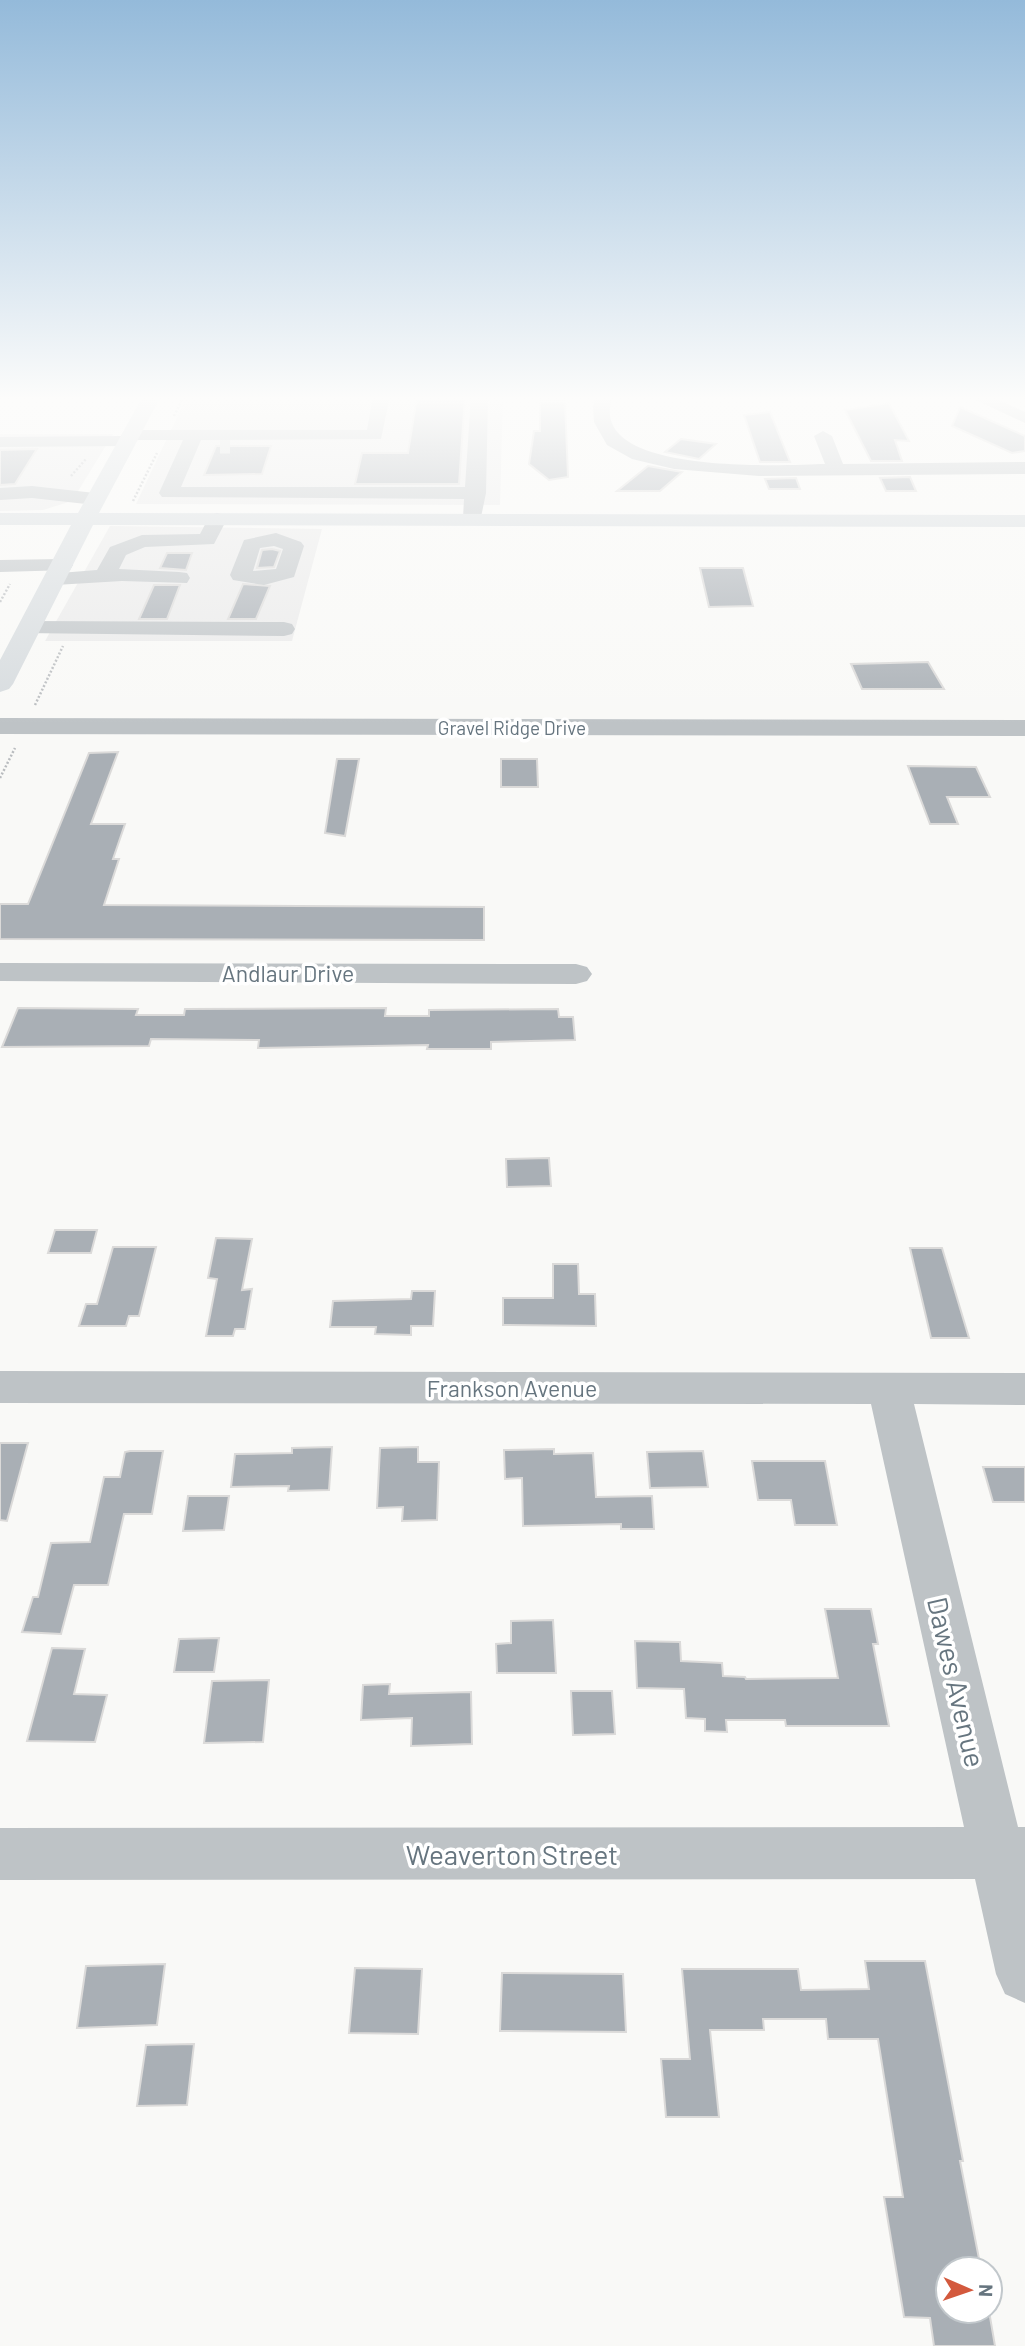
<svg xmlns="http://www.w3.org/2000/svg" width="1025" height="2346" viewBox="0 0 1025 2346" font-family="Barlow,sans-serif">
  <rect width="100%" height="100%" fill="#f9f9f7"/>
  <path fill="#eaeaea" d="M187,396h316l-3,109 -364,-1z
    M0,434h113l-41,67 -29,9 -43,1z
    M110,526l212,3 -30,112h-247z"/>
  <path fill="#a9afb5" stroke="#dbdad9" stroke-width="2" d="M417,396h48l-6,88h-104l7,-31h46z
    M540,401h25l3,76 -19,3 -20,-16 5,-33h6z
    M889,403l20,38 -14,-1 7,21h-31l-26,-51z
    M960,407l65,29v15l-13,2 -60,-27z
    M770,412l20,50h-30l-16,-47z
    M681,439l35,5 -17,15 -34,-7z
    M216,446h55l-9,28 -58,1z
    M37,449l-22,35 -15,1v-35z
    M648,466l34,6 -22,19h-43z
    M910,477l6,14h-30l-6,-13z
    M796,478l4,11h-31l-4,-10z
    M272,549l8,2 -6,16 -17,1 5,-18z
    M167,553h25l-6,17 -26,-2z
    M700,568h43l10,38 -44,1z
    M243,584l27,2 -14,33h-28z
    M154,585h26l-13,34h-28z
    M928,662l16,27h-82l-11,-25z
    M118,752l-27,72h34l-12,35h6l-15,46 380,2v33l-484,-1v-35h28l61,-151z
    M337,759h22l-14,77 -20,-3z
    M501,759h36l1,28h-37z
    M908,766l68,1 14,30h-43l11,27h-28z
    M18,1008l120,1 -2,6h48l1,-6 201,-1 -1,8h44v-6l129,-1 1,8h14l2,23 -84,2v7h-64l1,-4 -170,3 1,-8 -108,-1 -2,7 -147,1z
    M549,1158l2,28 -44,1 -1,-28z
    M55,1230h42l-6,23h-43z
    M216,1238l36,1 -10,51 10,-1 -7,40h-10l-2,7h-27l11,-57 -9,-1z
    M113,1247h43l-17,69h-10l-3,10h-47l7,-22h11z
    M910,1248h32l27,90h-38z
    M553,1264h25l1,30h16l1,32 -93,-1v-27h50z
    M412,1291h23l-2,35h-22v9l-36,-1 1,-7h-46l3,-26 78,-2z
    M0,1443h28l-21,78 -7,-1z
    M332,1447l-3,43 -41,1 1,-5 -58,1 4,-33 57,-1v-5z
    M418,1447v15h21l-2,58 -35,1 1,-14 -26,1 3,-60z
    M554,1449v5l39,-1 3,44 56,-1 2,33h-33v-5l-98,2 -1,-48 -17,1 -1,-29z
    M130,1451h33l-11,63h-28l-16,71h-34l-13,49 -39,-2 11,-35h5l13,-54 39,-1 14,-65h16l5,-25z
    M703,1451l5,36 -58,1 -3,-36z
    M752,1461h73l12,64h-42l-4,-25h-33z
    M983,1467h42v35h-32z
    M188,1496h41l-5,34 -41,1z
    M825,1609h46l7,35h-5l16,82h-103l-1,-6h-59l1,12 -22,-1v-12l-19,-1 -2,-29 -47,-1 -2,-47 45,1 1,19 41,2 1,13 22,1 1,2 92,-1z
    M553,1620l3,53h-59l-1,-29 15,-1v-22z
    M219,1638l-5,34h-40l5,-33z
    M52,1648l33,1 -11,45 33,1 -12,47 -68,-1z
    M269,1680l-6,62 -59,1 8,-62z
    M390,1684l-1,10 82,-2 1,52 -61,2 1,-28 -51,2 2,-35z
    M571,1691h41l3,43 -42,1z
    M865,1961h60l38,200h-3l21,108h-33v42h41l6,35h-61l-4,-28 -26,-1 -20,-120h19l-25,-158h-50l-2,-20h-63l1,11h-54l9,87h-53l-5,-58h29l-8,-90h116l3,21 68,-1z
    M165,1964l-8,61 -80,3 9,-62z
    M355,1968l67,1 -4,65 -69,-1z
    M502,1973l121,1 3,58 -126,-1z
    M194,2044l-7,61 -50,1 9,-61z"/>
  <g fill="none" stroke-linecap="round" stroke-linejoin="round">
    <path stroke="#d4d8d9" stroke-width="19" stroke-dasharray="19 10" stroke-linecap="butt" d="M220,444h10"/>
    <path stroke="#b9bcbf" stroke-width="2.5" stroke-dasharray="2 2" stroke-linecap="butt" d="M174,416l10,-20
      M71,476l15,-17
      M133,501l24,-48
      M0,602l10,-18
      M35,705l28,-59
      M0,778l15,-30"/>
    <path fill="#bec3c6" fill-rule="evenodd" d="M373,396h17l-9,43 -180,1 -20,47h284l6,-91h17l-2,97 -6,29h-14l-3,-4 1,-19 -302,-2 -3,-4 24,-53h-47l-3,5 -6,1 -127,1v-10l121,-1 3,-5 6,-1h237z
      M596,396h17c-31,81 171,69 212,68l-11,-28 9,-5 9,5 11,28 182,-2v12l-266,2 -85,-7 -42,-10 -25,-14 -13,-23 -1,-16z
      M967,396h23l35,16v11z
      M32,486l63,7 10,6 -10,6 -63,-7 -32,2v-12z
      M217,513l7,2 3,4 -13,25 -69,3 -19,8 -7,14 60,3 8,1 3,5 -3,5 -65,-2 -67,4 -8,-1 -3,-5 3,-5 50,-4 13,-23 32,-12 58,-1 10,-19z
      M276,533l25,9 3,4 -10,31 -30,8 -31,-5 -3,-5 14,-35zM274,546l9,3 -7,20 -23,2 7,-23z
      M62,559l8,1 3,5 -3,5 -70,2v-12z
      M30,621l254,1 8,2 3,5 -3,5 -8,2 -262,-3 -3,-5 3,-5z
      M0,718l1025,2v16l-1025,-2z
      M0,963l576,1 11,3 5,7 -5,7 -11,3 -576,-3z
      M0,1371l1025,2v32l-111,-1 104,423h7v176l-20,-9 -9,-20 -21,-95 -975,1v-52l964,-1 -93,-423 -871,-1z"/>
    <path fill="#d6dbde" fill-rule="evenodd" d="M143,396h18l-62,117 926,2v12l-932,-2 -80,159 -4,5 -9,3v-32l71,-135h-71v-12h78z"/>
  </g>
  <linearGradient id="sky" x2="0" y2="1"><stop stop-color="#94bada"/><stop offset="0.55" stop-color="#fcfcfb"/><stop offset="1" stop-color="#fcfcfb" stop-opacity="0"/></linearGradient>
  <rect width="1025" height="725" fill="url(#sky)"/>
  <g text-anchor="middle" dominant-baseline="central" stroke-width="7" stroke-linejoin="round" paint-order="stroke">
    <g font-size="19" fill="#66757f" stroke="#fff">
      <text x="512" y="727">Gravel Ridge Drive</text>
    </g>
    <g font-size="23" fill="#66757f" stroke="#fff">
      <text x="288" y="973">Andlaur Drive</text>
      <text x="512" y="1388">Frankson Avenue</text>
    </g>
    <g font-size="28" fill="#66757f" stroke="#fff">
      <text transform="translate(957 1682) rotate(77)">Dawes Avenue</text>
      <text x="512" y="1854">Weaverton Street</text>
    </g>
  </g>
  <g transform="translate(969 2290) rotate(92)"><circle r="33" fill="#ffffff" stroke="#c2c8cc" stroke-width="2"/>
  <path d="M0-5L12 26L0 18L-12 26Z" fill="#d3593d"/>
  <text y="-10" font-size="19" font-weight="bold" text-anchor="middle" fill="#66757f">N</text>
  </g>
</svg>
